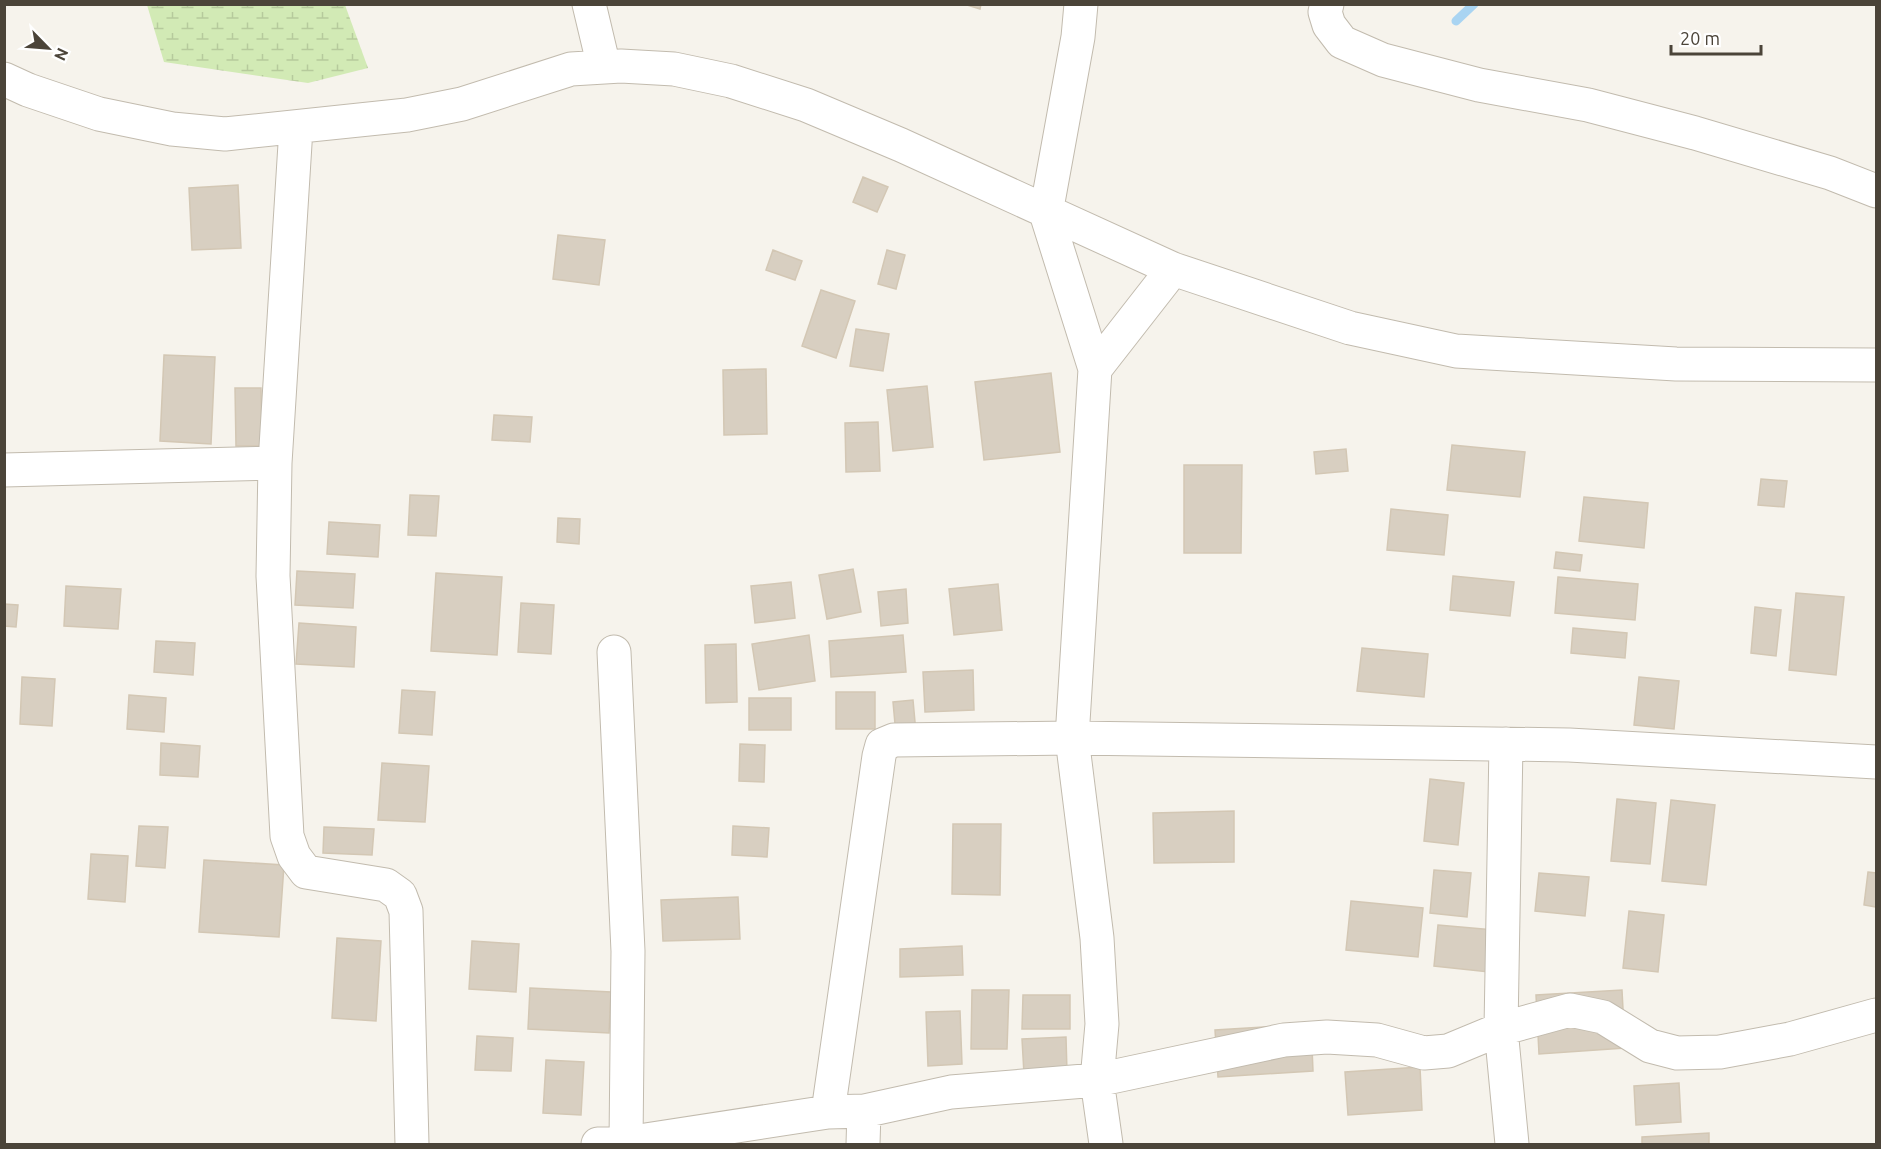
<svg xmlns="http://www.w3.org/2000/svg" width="1881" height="1149" viewBox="0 0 1881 1149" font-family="Ubuntu,sans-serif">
  <defs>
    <pattern id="wetland-marsh" width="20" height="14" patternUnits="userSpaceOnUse" patternTransform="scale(1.5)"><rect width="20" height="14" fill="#d2eab5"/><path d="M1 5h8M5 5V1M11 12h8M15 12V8" fill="none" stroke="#b6ca9c"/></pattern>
  </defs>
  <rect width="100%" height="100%" fill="#f6f3ec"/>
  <path fill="url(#wetland-marsh)" d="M147,5h198l23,63 -60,15 -144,-21z"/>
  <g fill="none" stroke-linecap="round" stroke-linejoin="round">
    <path stroke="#a9d4f2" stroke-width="9" d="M1456,21l18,-17"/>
  </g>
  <path fill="#d8cfc1" stroke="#d3c7b4" stroke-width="1.5" d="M964,4h17l-1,5z
    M863,177l25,10 -11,25 -24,-10z
    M238,185l3,63 -49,2 -3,-62z
    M558,235l47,5 -6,45 -46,-6z
    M773,250l29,11 -7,19 -29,-10z
    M887,250l18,5 -9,34 -18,-5z
    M821,290l34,11 -19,57 -34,-12z
    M856,329l33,5 -6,37 -33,-5z
    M164,355l51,2 -4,87 -51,-3z
    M766,369l1,65 -43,1 -1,-65z
    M1051,373l9,79 -76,8 -9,-78z
    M927,386l6,61 -40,4 -6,-61z
    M235,388h26l1,58h-26z
    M494,415l38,2 -2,25 -38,-2z
    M878,422l2,49 -34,1 -1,-49z
    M1452,445l73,7 -5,45 -73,-7z
    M1346,449l2,22 -32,3 -2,-22z
    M1184,465h58l-1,88h-57z
    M1761,479l26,2 -3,26 -26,-2z
    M410,495l29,1 -3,40 -28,-1z
    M1584,497l64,6 -4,45 -65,-7z
    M1391,509l57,6 -4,40 -57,-5z
    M558,518l22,1 -1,25 -22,-2z
    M329,522l51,3 -2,32 -51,-3z
    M1556,552l26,3 -2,16 -26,-3z
    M853,569l8,43 -34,7 -8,-44z
    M297,571l58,3 -2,34 -58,-3z
    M436,573l66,4 -5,78 -66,-4z
    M1453,576l61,6 -4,34 -60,-6z
    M1558,577l80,7 -3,36 -80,-7z
    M791,582l4,36 -40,5 -4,-37z
    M998,584l4,46 -48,5 -5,-46z
    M66,586l55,3 -3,40 -54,-3z
    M906,589l2,34 -27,3 -3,-34z
    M1796,593l48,4 -8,78 -47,-5z
    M521,603l33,2 -3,49 -33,-2z
    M4,604l14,1 -2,22 -12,-1z
    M1755,607l26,3 -5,46 -25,-3z
    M299,623l57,4 -2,40 -58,-3z
    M1573,628l54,5 -2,25 -54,-5z
    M809,635l6,46 -56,9 -7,-46z
    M903,635l3,37 -75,5 -2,-36z
    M156,641l39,2 -2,32 -39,-3z
    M736,644l1,58 -31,1 -1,-58z
    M1362,648l66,6 -4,43 -67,-6z
    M973,670l1,40 -49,2 -2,-40z
    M22,677l33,2 -3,47 -32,-2z
    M1639,677l40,4 -5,48 -40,-4z
    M402,690l33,2 -3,43 -33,-2z
    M836,692h39v37h-39z
    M129,695l37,3 -2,34 -37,-3z
    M749,698h42v32h-42z
    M913,700l3,33 -20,2 -3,-33z
    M161,743l39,3 -2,31 -38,-2z
    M740,744l25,1 -1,37 -25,-1z
    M382,763l47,3 -4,56 -47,-2z
    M1430,779l34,4 -6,62 -34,-4z
    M1617,799l39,4 -6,61 -39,-3z
    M1671,800l44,5 -9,80 -44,-4z
    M1234,811v51l-80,1 -1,-50z
    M953,824h48l-1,71 -48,-1z
    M139,826l29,1 -3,41 -29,-2z
    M733,826l36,2 -2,29 -35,-2z
    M324,827l50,2 -2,26 -49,-2z
    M91,854l37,2 -3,46 -37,-3z
    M204,860l80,5 -5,72 -80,-5z
    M1434,870l37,3 -4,44 -37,-4z
    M1868,872l8,1v34l-12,-2z
    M1539,873l50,4 -4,39 -50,-5z
    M738,897l2,42 -77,2 -2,-41z
    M1351,901l72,7 -5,49 -72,-7z
    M1629,911l35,4 -6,57 -35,-4z
    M1438,925l56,5 -5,42 -55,-6z
    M337,938l44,3 -5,80 -44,-3z
    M472,941l47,3 -3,48 -47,-3z
    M962,946l1,29 -63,2v-28z
    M530,988l81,4 -2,41 -81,-4z
    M972,990h37l-2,59h-36z
    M1622,990l3,58 -86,6 -3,-59z
    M1023,995h47v34h-48z
    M960,1011l2,53 -34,2 -2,-54z
    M1311,1024l2,47 -95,6 -3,-47z
    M477,1036l36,2 -2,33 -36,-1z
    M1066,1037l1,35 -43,2 -2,-35z
    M546,1060l38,2 -3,53 -38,-2z
    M1420,1067l2,43 -74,5 -3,-43z
    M1679,1083l2,39 -45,3 -2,-39z
    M1709,1133v11h-67v-7z"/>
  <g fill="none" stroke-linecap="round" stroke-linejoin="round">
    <g stroke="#c2bbae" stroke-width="35">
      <path id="minor" d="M589,4l15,63
        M1081,4l-3,33 -32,176 49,156
        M1327,4l-2,8 4,13 13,17 41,18 96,25 109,20 107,28 135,40 46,18
        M4,79l24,11 71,24 73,15 53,5 182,-19 55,-11 109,-35 50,-3 53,3 57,12 75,24 95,40 272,124 177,59 106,23 220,13 200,1
        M296,128l-21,335 -2,113 14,260 7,20 12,16 80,13 14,10 6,16 6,233
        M4,470l271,-7
        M614,652l14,299 -2,192
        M1506,744l-5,285 11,115
        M828,1112l51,-356 3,-11 12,-5 178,-2 497,7 307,17
        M598,1144l28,-1 202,-31 36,-1 87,-19 146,-12 187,-40 43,-3 50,3 47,13 24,-2 53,-22 69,-19 33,7 47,29 27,7 43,-1 70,-13 86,-24
        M863,1144l1,-33
        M1106,1144l-9,-64 5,-56 -5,-86 -25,-200 23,-369 78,-100"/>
    </g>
    <use href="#minor" stroke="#fff" stroke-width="33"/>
  </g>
  <rect width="1881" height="1149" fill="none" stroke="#4b4439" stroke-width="12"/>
  <g transform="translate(48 48) rotate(115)" stroke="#ffffff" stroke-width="4.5" paint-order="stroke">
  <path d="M0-4.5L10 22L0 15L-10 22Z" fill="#4b4439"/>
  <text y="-9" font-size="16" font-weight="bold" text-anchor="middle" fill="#4b4439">N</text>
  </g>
  <path d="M1671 45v9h90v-9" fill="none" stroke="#4b4439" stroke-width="3"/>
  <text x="1680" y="45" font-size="18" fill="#4b4439" stroke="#ffffff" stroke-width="4.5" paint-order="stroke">20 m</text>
</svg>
